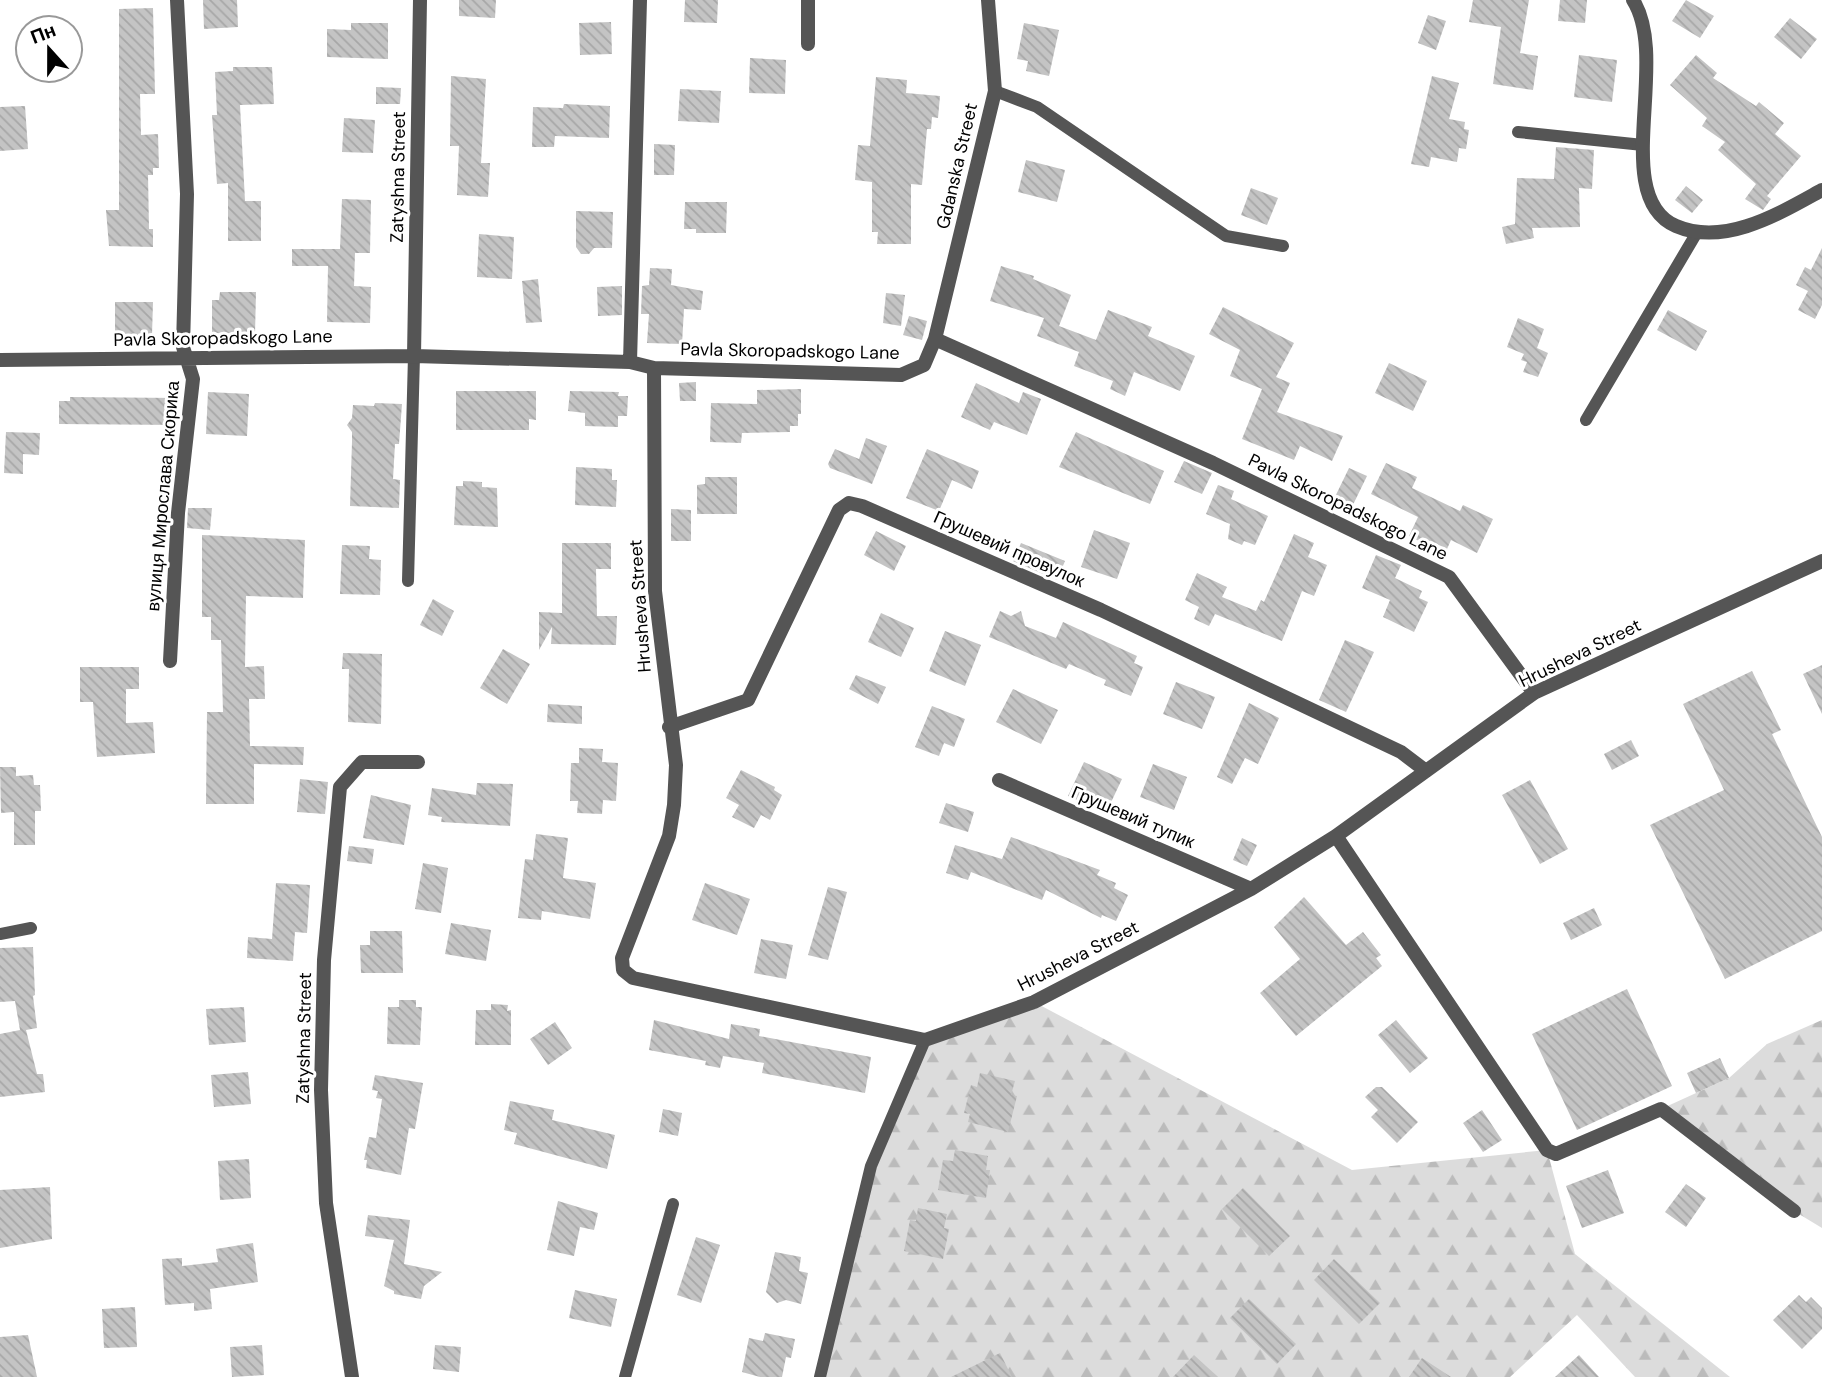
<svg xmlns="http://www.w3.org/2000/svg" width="1822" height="1377" viewBox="0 0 1822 1377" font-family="'DM Sans',sans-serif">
  <defs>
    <pattern id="forest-firs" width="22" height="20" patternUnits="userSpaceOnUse" patternTransform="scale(1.75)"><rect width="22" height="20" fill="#dcdcdc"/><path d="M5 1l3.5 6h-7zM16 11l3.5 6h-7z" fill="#bbb"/></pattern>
    <pattern id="building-back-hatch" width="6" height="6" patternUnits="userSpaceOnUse" patternTransform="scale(1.75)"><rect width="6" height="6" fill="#c4c4c4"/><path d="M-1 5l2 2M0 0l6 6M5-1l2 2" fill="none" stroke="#a7a7a7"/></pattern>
  </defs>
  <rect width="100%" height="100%" fill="#fff"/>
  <path fill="url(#forest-firs)" d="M1034,1002l318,168 195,-20 28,104 155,123h-95l-58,-62 -67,62h-689l50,-211 54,-126z
    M1822,1020v208l-28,-17 -133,-102 68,-31 38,-34z"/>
  <path fill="url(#building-back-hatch)" d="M203,0h34l1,27 -34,2z
    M459,0h37l-1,18 -36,-2z
    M685,0h33l-1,23 -33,-1z
    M1473,0h56l-9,53 18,3 -5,34 -40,-6 8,-57 -32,-5z
    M1560,0h27l-2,23 -27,-2z
    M1686,0l28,16 -14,22 -28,-17z
    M153,8l2,86h-15l1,41 17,-1 1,34h-6v7h-5l1,54h4v18l-44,-1 -3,-36h13v-201z
    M1428,15l18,6 -10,29 -18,-7z
    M1790,18l27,21 -16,20 -27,-22z
    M611,22l1,32 -32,1 -1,-32z
    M351,23h37v36l-61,-2v-28l24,1z
    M1024,23l35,7 -10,46 -23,-5 2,-10 -11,-2z
    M1579,55l38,5 -5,42 -38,-5z
    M1696,55l21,18 -4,5 43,28 3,-4 25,21 -9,11 26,22 -34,40 4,3 -8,11 -18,-11 11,-15 -38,-34 7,-8 -23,-16 5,-8 -37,-33z
    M750,58l36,2 -1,34 -36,-1z
    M233,67h39l2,37 -34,1 5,96h16v40h-33v-58l-11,1 -5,-69h5l-2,-43 18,-1z
    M451,76l35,3 -5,84h9l-2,34 -31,-2 2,-49h-9z
    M1432,76l27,7 -10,36 16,3 -1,7 5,1 -3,19 -7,-1 -2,14 -26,-5 -2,10 -18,-3z
    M876,77l31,3 -1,13 34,3 -2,22 -6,-1 -1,12h-4l-5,56 -11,-1v60h-34l1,-12h-6v-50l-17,-2 3,-35 12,1z
    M376,87l25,1 -1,16h-24z
    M680,89l41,2 -2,32 -41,-2z
    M564,104l46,2 -1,32 -54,-2 -1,11h-22l1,-40 30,1z
    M25,106l3,43 -28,2v-44z
    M344,118l31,2 -2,33 -31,-1z
    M654,144l21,1 -1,30h-20z
    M1556,147l38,3 -2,39 -13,-1 1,39 -48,1 2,10 -28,6 -4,-17 13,-3 2,-46 37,1z
    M1026,160l39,10 -8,32 -39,-10z
    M1686,186l17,14 -11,13 -17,-13z
    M1251,188l27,10 -11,27 -26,-10z
    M342,199l29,1 -1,53h-15l-1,33 17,1 -1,36 -43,-1 1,-56h-36v-17h48z
    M685,202h42l-1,31h-30v-4h-12z
    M576,211l37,1 -1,36h-18l-5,6h-8l-5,-7z
    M479,234l35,3 -2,42 -35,-2z
    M1822,248v57l-7,14 -17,-9 10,-19 -12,-6 9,-18 6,3z
    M1001,266l33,10 -1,3 38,16 -12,31 37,14 12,-30 44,17 -4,9 47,20 -15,35 -46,-19 -9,24 -15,-7 3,-8 -39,-15 5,-14 -42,-16 7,-18 -54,-17z
    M650,268l22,1 -1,16 32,6 -2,19 -17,-1 -2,35 -35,-1 2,-29h-8l1,-28 7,-1z
    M538,279l4,43 -16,1 -4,-42z
    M622,286v29l-24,1 -1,-29z
    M220,292h36l-1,42 -43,-1v-33h7z
    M886,293l19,2 -4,31 -18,-3z
    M115,302h38l-1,33h-37z
    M1223,307l71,36 -18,34 14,6 -13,29 66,24 -11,25 -32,-15 -6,14 -52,-21 20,-50 -32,-13 10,-26 -31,-16z
    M1668,310l39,21 -11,20 -39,-21z
    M909,316l18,5 -5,19 -19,-5z
    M1518,318l26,11 -7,19 11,5 -10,24 -15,-5 4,-10 -6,-2 3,-6 -17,-7z
    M1389,363l38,18 -14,30 -38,-18z
    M696,382v19h-16l-1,-18z
    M976,383l43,20 4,-11 18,7 -14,36 -33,-13 -4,8 -29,-13z
    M801,389v25h-3v12h-8v6l-48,1 -1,10 -31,-1 1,-39 46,1v-14z
    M456,391h80v29l-7,-1v11h-73z
    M570,391l49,1 -1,4h10l-1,20h-9v11l-33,-1v-13l-17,-2z
    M208,392l41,2 -2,42 -41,-2z
    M70,397l107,1v27l-118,-1v-23h11z
    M375,403l27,1 -3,40h-4l-2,35 7,1 -1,28 -49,-2 2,-64v-10l-5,-7 5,-7 1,-13 21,1z
    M6,432l34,1 -1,22 -16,-1v20l-19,-1z
    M1076,432l88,39 -14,33 -91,-37z
    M866,438l21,8 -15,38 -42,-16 -2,-4 7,-15 24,10z
    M927,449l52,22 -7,18 -20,-9 -13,31 -33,-13z
    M1184,461l28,12 -10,21 -28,-12z
    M1386,463l31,14 -5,11 48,23 3,-6 30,14 -16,34 -26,-13 -4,9 -10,-5 -2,5 -26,-13 9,-19 -47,-23z
    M576,467l36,2v11h5l-1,27 -41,-2z
    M1349,468l18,8 -17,35 -18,-8z
    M705,477h32v37h-40v-29l8,-1z
    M463,481l19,1v5l15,1 1,39 -44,-2 2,-39h7z
    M1218,485l16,6 -3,8 37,17 -13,29 -11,-4 -2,4 -14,-6 2,-15 -24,-10z
    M188,508h24l-2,22 -23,-2z
    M671,509l20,1v31h-20z
    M1094,530l36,13 -13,36 -36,-12z
    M876,531l30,15 -12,25 -30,-16z
    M1294,534l20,9 -6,14 19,8 -13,31 -12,-5 -20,50 -67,-27 -6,12 -15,-7 5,-12 -14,-7 12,-27 30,14 -5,10 34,14 5,-11 3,2z
    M202,535l103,5 -2,58 -57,-2 -1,71 19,-1 1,33h-16l1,47 54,1 -1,18 -49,-1v40h-48l1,-92h16l-2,-72h-10v-23h-9z
    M562,543h49v26h-15l1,47h20l-1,29 -65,-1 1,-17 -13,23v-38l23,1z
    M1021,543l44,18 -8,19 -44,-19z
    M342,545l28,1 -1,13 12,1 -1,35 -40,-1z
    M1376,555l25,10 -6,13 27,13 -3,7 9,4 -14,30 -31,-15 7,-17 -28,-12z
    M433,599l21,12 -12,25 -22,-11z
    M1000,611l11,5 10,-5 4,15 31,12 7,-16 74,34 -3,7 9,4 -12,29 -27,-11 2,-5 -37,-16 -3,5 -77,-32z
    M881,613l33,15 -13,29 -33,-15z
    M945,631l36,14 -16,41 -36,-15z
    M1345,640l29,12 -28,60 -27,-12z
    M503,649l27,15 -23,40 -27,-16z
    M343,653l39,1 -1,70 -33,-2 1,-53h-7z
    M1822,665v49l-19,-40z
    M80,667h59v22h-13v34l27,-1 2,31 -58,4 -4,-55h-13z
    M1752,671l29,59 -9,4 50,103v94l-97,48 -75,-154 74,-35 -41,-86z
    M856,675l30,12 -8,17 -29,-15z
    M1176,682l39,15 -13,32 -39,-15z
    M1013,689l45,21 -17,34 -45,-22z
    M1249,703l30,15 -21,46 -13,-6 -13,26 -15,-7z
    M548,704l34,2v18l-35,-2z
    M932,706l33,13 -11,28 -10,-4 -5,13 -24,-9z
    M1631,740l8,16 -27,14 -8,-16z
    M579,748l24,1 -1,13 16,1 -2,38 -13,-1 -1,14 -25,-1 1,-12h-8l1,-38h8z
    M1084,762l38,17 -16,34 -38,-17z
    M1153,764l34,13 -13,33 -34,-13z
    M0,767h16v9l17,-1 1,10h6l1,26h-6v34h-21v-33l-13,1z
    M741,770l34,17 -1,3 8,5 -12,25 -9,-5 -7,13 -22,-11 7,-12 -13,-7z
    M300,779l28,3 -3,32 -28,-2z
    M1530,780l38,69 -28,15 -38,-69z
    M477,783l36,1 -3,42 -69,-4 1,-5 -14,-2 4,-27 44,7z
    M371,795l40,10 -7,40 -41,-7z
    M946,803l28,9 -6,20 -29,-9z
    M536,834l32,4 -5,40 33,5 -6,36 -48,-8 -1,9 -23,-2 7,-59 8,1z
    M1011,837l89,33 -3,5 19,8 -2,5 14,7 -12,26 -14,-6 -1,3 -55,-28 -4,10 -71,-28 -3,8 -22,-7 9,-28 47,14z
    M1242,838l15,7 -10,21 -14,-6z
    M349,846l25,3 -2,15 -25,-3z
    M423,863l25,5 -7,45 -26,-4z
    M276,883l34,2 -3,48 -12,-1 -2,29 -46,-3 1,-21 24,2z
    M705,883l45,16 -13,36 -45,-15z
    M828,887l19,5 -19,68 -20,-5z
    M1304,897l42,48 17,-13 18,23 -5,3 6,8 -86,70 -36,-43 40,-34 -26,-32z
    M1594,908l8,17 -31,15 -8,-17z
    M451,923l40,7 -5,31 -41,-7z
    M370,931h32l1,42h-42l-1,-28h10z
    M761,939l32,6 -7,34 -32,-6z
    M33,947l2,48 -2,1 4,32 -11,2 11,44h6l2,18 -45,5v-63l20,-4 -5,-29 -15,1v-54z
    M1627,989l45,97 -95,44 -45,-96z
    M399,1000h17v7h6l-2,38 -33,-1 1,-37h11z
    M491,1004l17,1 -1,6 4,-1v35h-36l1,-35h15z
    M244,1007l2,35 -37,3 -3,-36z
    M654,1020l75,19 2,-15 29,5 -1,7 112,21 -6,36 -103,-20 2,-10 -41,-7 -3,12 -15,-3 1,-4 -57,-11z
    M1396,1020l32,38 -18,15 -32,-38z
    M555,1022l17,26 -24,17 -18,-26z
    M1720,1058l9,20 -33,15 -9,-20z
    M248,1072l3,32 -37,3 -3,-32z
    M980,1073l35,8 -4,14 6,1 -9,36 -40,-10 2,-8 -6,-1 7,-28 6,2z
    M375,1075l48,8 -8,46 -6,-1 -8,47 -35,-7 1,-8h-3l5,-23 7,1 6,-39 -6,-1 2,-7 -6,-1z
    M1376,1087h6l36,35 -21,21 -26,-26 7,-7 -13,-13z
    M510,1101l44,9 -2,10 63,15 -8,34 -93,-25 3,-11 -13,-3z
    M663,1109l19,4 -4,23 -19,-4z
    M1482,1110l20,30 -19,12 -20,-29z
    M955,1150l33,6 -2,14h4l-4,28 -48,-8 5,-30 10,1z
    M249,1159l2,39 -31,2 -2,-39z
    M1608,1170l16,43 -42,15 -16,-42z
    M1686,1184l20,14 -20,29 -21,-15z
    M50,1187l2,52 -52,9v-58z
    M1243,1188l47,48 -21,20 -47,-47z
    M558,1201l40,12 -4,17 -14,-3 -6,29 -27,-6z
    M918,1208l29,6 -3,14 5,1 -6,30 -39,-8 6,-31 6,1z
    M368,1215l42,5 -6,44 38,8 -18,14 -3,13 -27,-5v-3l-10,-5 10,-46 -29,-4z
    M696,1237l24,8 -19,58 -24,-8z
    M253,1243l5,39 -48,7 2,20 -18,2v-8l-29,2 -3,-46 20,-1v8l36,-4 -2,-13z
    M775,1252l26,5 -2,14 9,2 -7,31 -15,-4 -9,3 -11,-11z
    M1334,1259l46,44 -21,21 -45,-44z
    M575,1290l42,9 -6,28 -42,-9z
    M1799,1295l7,7 5,-5 11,11v21l-20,20 -29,-29z
    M1249,1299l47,45 -19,20 -47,-46z
    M135,1307l2,40 -33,1 -2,-39z
    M765,1333l30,6 -4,19 -5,-1 -4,20h-22l-18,-5 7,-34 14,3z
    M28,1335l9,42h-37v-40z
    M262,1345l2,30 -32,2 -2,-30z
    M435,1345l26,2 -2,25 -26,-3z
    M1000,1353l12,24h-61z
    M1194,1355l24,22h-45z
    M1579,1355l20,22h-44z
    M1422,1358l29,19h-42z"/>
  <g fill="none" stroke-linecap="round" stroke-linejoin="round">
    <path stroke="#555" stroke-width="12" d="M995,91l42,16 189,129 57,10
      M1518,132l125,13
      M1586,420l110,-186
      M408,581l6,-225
      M0,934l31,-6
      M625,1377l48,-173
      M820,1377l51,-211 54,-126"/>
    <path stroke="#555" stroke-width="14" d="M1633,0c38,60 -24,197 43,226 49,21 104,-13 146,-36
      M808,44v-44
      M935,339l60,-248 -7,-91
      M414,356l6,-356
      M0,360l414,-4 216,6 24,6 247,7 23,-10 11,-26 278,124 236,114 85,116
      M630,362l10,-362
      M654,368l1,223 21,174 -2,40 -5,31 -47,122 1,12 10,8 292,62 109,-38 217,-113 85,-53 198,-143 288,-132
      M170,661l8,-148 15,-134 -10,-32 4,-153 -10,-194
      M669,727l79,-27 91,-190 10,-7 13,3 239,104 300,142 25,19
      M999,780l252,109
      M1336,836l211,314 9,4 105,-45 133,102
      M352,1377l-26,-174 -5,-113 3,-130 16,-173 22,-25h56"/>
  </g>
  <g text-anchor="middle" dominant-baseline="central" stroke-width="6" stroke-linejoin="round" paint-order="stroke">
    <g font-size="18" fill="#000" stroke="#fff">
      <text transform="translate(957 166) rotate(-77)">Gdanska Street</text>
      <text transform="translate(398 177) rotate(-89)">Zatyshna Street</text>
      <text transform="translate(223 338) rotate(-1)">Pavla Skoropadskogo Lane</text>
      <text transform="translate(790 351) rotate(1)">Pavla Skoropadskogo Lane</text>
      <text transform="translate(163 496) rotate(-85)">вулиця Мирослава Скорика</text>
      <text transform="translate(1348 507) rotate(26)">Pavla Skoropadskogo Lane</text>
      <text transform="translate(1009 549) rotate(24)">Грушевий провулок</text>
      <text transform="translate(640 606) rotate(-94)">Hrusheva Street</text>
      <text transform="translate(1580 653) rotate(-26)">Hrusheva Street</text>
      <text transform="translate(1133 817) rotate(23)">Грушевий тупик</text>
      <text transform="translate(1078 956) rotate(-27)">Hrusheva Street</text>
      <text transform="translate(304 1038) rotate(-89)">Zatyshna Street</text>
    </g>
  </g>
  <g transform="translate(49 49) rotate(339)"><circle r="33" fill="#ffffff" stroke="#999999" stroke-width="2"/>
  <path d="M0-5L12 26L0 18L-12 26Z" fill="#000000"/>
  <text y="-10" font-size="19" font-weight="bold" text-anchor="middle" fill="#000000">Пн</text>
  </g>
</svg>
